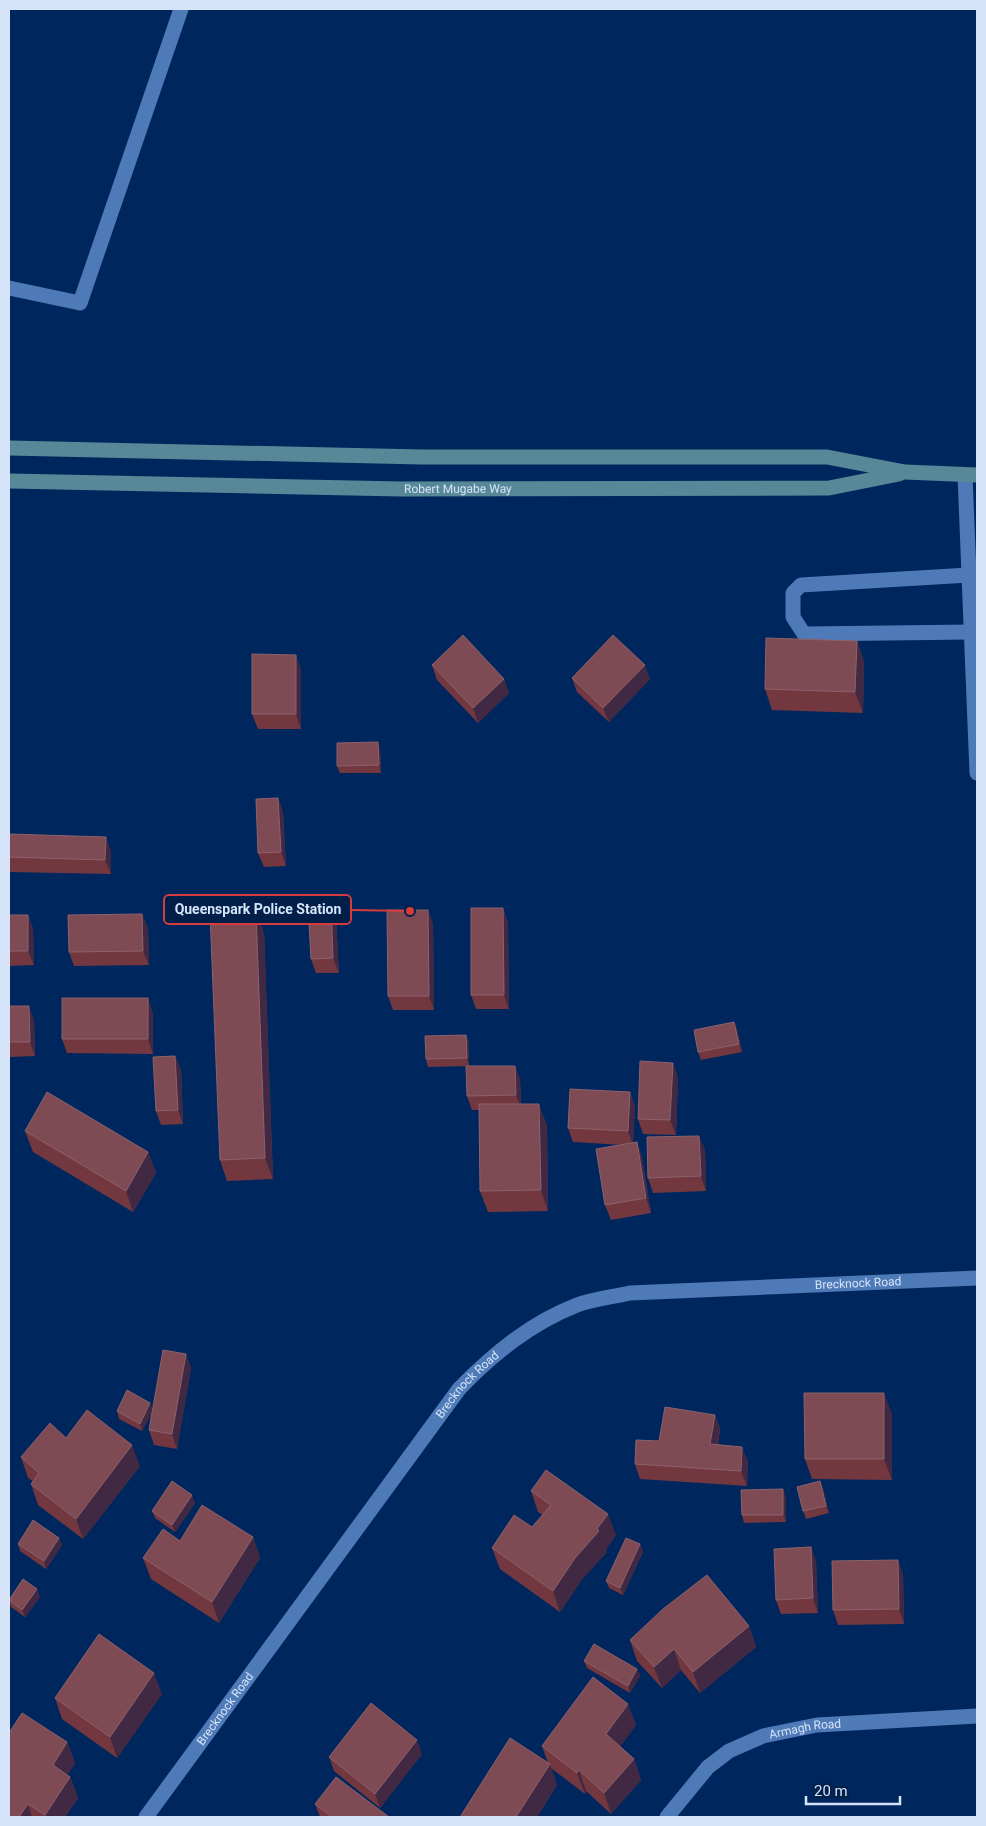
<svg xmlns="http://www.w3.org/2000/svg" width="986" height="1826" viewBox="0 0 986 1826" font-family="Roboto,sans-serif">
  <rect width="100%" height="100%" fill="#00275d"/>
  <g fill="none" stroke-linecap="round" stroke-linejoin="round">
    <path stroke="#4e7ab7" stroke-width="15" d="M9,288l71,15 101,-294
      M969,575l-168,10 -8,8v24l11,17 168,-2"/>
    <g stroke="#4e7ab7" stroke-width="15">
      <path d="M965,475l12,298"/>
      <path id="s1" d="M146,1817l313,-428c35,-36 72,-66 118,-84 17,-6 36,-8 53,-12l347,-15"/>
      <path id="s2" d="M667,1817l41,-50 21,-16 34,-15 54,-11 160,-9"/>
    </g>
    <g stroke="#578898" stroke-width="15">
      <path d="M9,448l413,9h405l78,15 72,3"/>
      <path id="s3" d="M9,481l392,8 428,-1 70,-14"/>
    </g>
  </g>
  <path fill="#73383f" d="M857,641l7,21 -1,51 -91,-3 -7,-21z
    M432,665l72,14 5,14 -31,30 -41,-43z
    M301,669v60h-43l-6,-15z
    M572,678l78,1 -41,43 -32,-30z
    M380,749l1,24h-41l-3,-7z
    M278,798l5,14 3,54 -22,1 -6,-14z
    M9,834l102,17v23l-102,-2z
    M331,904l5,15 3,54h-23l-5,-14z
    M503,908l5,15 1,86h-33l-5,-14z
    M428,910l5,14 1,86h-41l-5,-14z
    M142,914l6,15 1,36 -75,1 -5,-14z
    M9,915h19l5,14 1,36 -25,1z
    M264,932l9,247 -46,2 -7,-21z
    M9,1006l25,14 1,36 -26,1z
    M153,1013v41l-86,-1 -5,-14z
    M734,1022l3,7 5,23 -41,8 -3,-8z
    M466,1035l3,7v24l-41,1 -2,-8z
    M175,1056l6,14 2,54 -22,1 -5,-14z
    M515,1066l5,14 1,24 26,21 1,86 -60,1 -8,-21 -1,-81h-7l-5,-14z
    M678,1077l-2,58 -33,-1 -5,-15z
    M630,1092l5,14 -2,37 4,-1 5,15 9,56 -40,7 -6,-15 18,-60 -50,-3 -5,-14z
    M25,1131l123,21 8,21 -23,39 -100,-60z
    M705,1150l1,41 -53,2 -5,-15z
    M186,1354l5,14 -14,81 -23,-4 -5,-15 3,-18 -10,19 -23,-12 -2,-8 36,-2z
    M892,1414v66l-80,-1 -7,-20z
    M715,1415l5,14 -2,16 30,16 -1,25 -107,-7 -5,-15 24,-23z
    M66,1438l74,28 -57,73 -45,-34 -7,-21 2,-3 -5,-3 -7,-21z
    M820,1481l3,8 6,24 -23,6 -3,-8z
    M531,1491l85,44 -10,14 1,3 -24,26 -23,34 -60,-43 -8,-21 40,-21 11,-12 -5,-3z
    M786,1497v25l-42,1 -2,-8z
    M195,1503l-20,29 -20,-14 -3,-7z
    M253,1537l7,21 -41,65 -68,-44 -8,-21 37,-17z
    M18,1544l44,1 -16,24 -26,-18z
    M640,1544l3,8 -20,43 -14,-7 -3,-7z
    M811,1547l5,15 2,51 -37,1 -5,-14z
    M903,1574l1,50 -66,1 -5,-15z
    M40,1597l-15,20 -14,-10 -2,-7z
    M749,1626l7,21 -56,46 -19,-23 -19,18 -25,-27 -7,-21z
    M584,1661l53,8 3,7 -10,17 -43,-25z
    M162,1694l-45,64 -55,-39 -7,-21z
    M636,1725l-16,21 14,13 7,21 -30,34 -25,-23 -1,3 -34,-26 6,17 -20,32h-77l88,-54 -6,-17z
    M67,1742l8,21 -8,12 3,2 8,21 -13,19h-56z
    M422,1754l-42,54 -46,-37 -5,-14z
    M315,1804l74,13h-69z"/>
  <path fill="#412943" d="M857,641l7,21 -1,51 -8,-21z
    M296,655l5,14v60l-5,-15z
    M645,665l5,14 -41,43 -6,-14z
    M504,679l5,14 -31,30 -5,-15z
    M378,742l2,7 1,24 -2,-8z
    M278,798l5,14 3,54 -5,-14z
    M106,837l5,14v23l-6,-14z
    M331,904l5,15 3,54 -6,-15z
    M503,908l5,15 1,86 -5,-14z
    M428,910l5,14 1,86 -5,-14z
    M256,911l8,21 9,247 -8,-21z
    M142,914l6,15 1,36 -6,-14z
    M28,915l5,14 1,36 -6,-14z
    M148,998l5,15v41l-5,-15z
    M29,1006l5,14 1,36 -5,-14z
    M734,1022l3,7 5,23 -3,-8z
    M466,1035l3,7v24l-2,-8z
    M175,1056l6,14 2,54 -5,-14z
    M673,1063l5,14 -2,58 -6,-15z
    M515,1066l5,14 1,29 -5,-14z
    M630,1092l5,14 -2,39 -5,-14z
    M539,1104l8,21 1,86 -7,-21z
    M699,1136l6,14 1,41 -5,-15z
    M637,1142l5,15 9,56 -5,-15z
    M148,1152l8,21 -23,39 -7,-21z
    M186,1354l5,14 -14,81 -5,-15z
    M884,1393l8,21v66l-8,-21z
    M150,1403l3,7 -11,21 -2,-7z
    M715,1415l5,14 -5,30 -5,-15z
    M132,1445l8,21 -57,73 -7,-20z
    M742,1447l6,14 -1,25 -6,-15z
    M820,1481l3,8 6,24 -3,-7z
    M783,1489l3,8v25l-3,-7z
    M192,1495l3,8 -20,29 -3,-7z
    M608,1514l8,21 -10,14 1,3 -24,26 -23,34 -7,-21 22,-33z
    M253,1537l7,21 -41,65 -7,-21z
    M59,1538l3,7 -16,24 -2,-8z
    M640,1544l3,8 -20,43 -3,-7z
    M811,1547l5,15 2,51 -5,-15z
    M898,1560l5,14 1,50 -5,-15z
    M37,1589l3,8 -15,20 -3,-7z
    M749,1626l7,21 -56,46 -7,-21z
    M674,1649l7,21 -19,18 -8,-21z
    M637,1669l3,7 -10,17 -2,-7z
    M154,1673l8,21 -45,64 -7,-21z
    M628,1704l8,21 -22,30 -8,-21z
    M417,1740l5,14 -42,54 -5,-14z
    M67,1742l8,21 -15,23 -7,-21z
    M634,1759l7,21 -30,34 -7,-21z
    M550,1764l7,21 -20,32h-21z
    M579,1770l7,21 -1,3 -8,-21z
    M70,1777l8,21 -13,19h-19l-1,-2z
    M28,1804l4,13h-13z"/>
  <path fill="#7e4a53" stroke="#8c626d" d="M463,635l41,44 -31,29 -41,-43z
    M613,635l32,30 -42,43 -31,-30z
    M766,638l91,3 -2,51 -90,-3z
    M252,654l44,1v59h-44z
    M378,742l1,23 -42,1v-23z
    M278,798l3,54 -23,1 -2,-54z
    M9,834l97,3 -1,23 -96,-3z
    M331,904l2,54 -22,1 -3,-54z
    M471,908h32l1,87h-33z
    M387,910h41l1,86h-41z
    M256,911l9,247 -45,2 -10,-247z
    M142,914l1,37 -74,1 -1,-37z
    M9,915h19v36h-19z
    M62,998h86v41h-86z
    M9,1006h20l1,36h-21z
    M734,1022l5,22 -41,8 -4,-22z
    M466,1035l1,23 -41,1 -1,-23z
    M175,1056l3,54 -22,1 -3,-54z
    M640,1061l33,2 -3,57 -32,-1z
    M466,1066h49l1,29 -49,1z
    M570,1089l60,3 -2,39 -60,-3z
    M47,1092l101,60 -22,39 -101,-60z
    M479,1104h60l2,86 -61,1z
    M699,1136l2,40 -53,2 -1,-41z
    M637,1142l9,56 -41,7 -9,-56z
    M163,1350l23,4 -14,80 -23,-4z
    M127,1390l23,13 -10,21 -23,-13z
    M804,1393h80v66h-79z
    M665,1407l50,8 -5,29 32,3 -1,24 -106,-7 1,-24 23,1z
    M87,1410l45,35 -56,74 -45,-35 8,-11 -18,-16 29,-34 16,15z
    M546,1470l62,44 -11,15 2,2 -24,27 -22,33 -61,-43 22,-33 18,12 19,-22 -20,-14z
    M172,1481l20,14 -20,30 -20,-14z
    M820,1481l6,25 -23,5 -6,-24z
    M783,1489v26h-41l-1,-25z
    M202,1505l51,32 -41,65 -69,-44 20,-29 17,12z
    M33,1520l26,18 -15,23 -26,-17z
    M626,1538l14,6 -20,44 -14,-7z
    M811,1547l2,51 -37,2 -2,-51z
    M898,1560l1,49 -66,1 -1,-49z
    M707,1575l42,51 -56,46 -19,-23 -20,18 -24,-27 33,-31z
    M23,1579l14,10 -15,21 -13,-10z
    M99,1634l55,39 -44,64 -55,-39z
    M594,1644l43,25 -9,17 -44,-25z
    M593,1677l35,27 -22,30 28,25 -30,34 -25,-23 -2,3 -35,-27z
    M371,1703l46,37 -42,54 -46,-37z
    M22,1713l45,29 -14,23 17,12 -25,38 -17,-11 -9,13h-10v-84z
    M510,1738l40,26 -34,53h-56z
    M336,1777l53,40h-57l-17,-13z"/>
  <g text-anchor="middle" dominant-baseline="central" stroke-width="4" stroke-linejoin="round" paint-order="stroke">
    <g font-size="12" fill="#d5e4f8" stroke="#011f48">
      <text stroke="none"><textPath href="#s3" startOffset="449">Robert Mugabe Way</textPath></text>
      <text stroke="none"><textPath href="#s1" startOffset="959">Brecknock Road</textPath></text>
      <text stroke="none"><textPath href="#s1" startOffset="539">Brecknock Road</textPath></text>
      <text stroke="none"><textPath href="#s1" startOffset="134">Brecknock Road</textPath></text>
      <text stroke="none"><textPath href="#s2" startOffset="171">Armagh Road</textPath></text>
    </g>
  </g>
  <path fill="none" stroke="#d63b3d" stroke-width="2" d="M410 911L351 910"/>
  <circle fill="#d63b3d" stroke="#011f48" stroke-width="2" cx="410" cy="911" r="5"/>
  <rect fill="#011f48" stroke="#d63b3d" stroke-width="2" x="164" y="895" width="187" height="29" rx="5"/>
  <g font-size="14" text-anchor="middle" font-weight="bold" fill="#d5e4f8">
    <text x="258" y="914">Queenspark Police Station</text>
  </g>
  <rect width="986" height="1826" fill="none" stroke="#d5e4f8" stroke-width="20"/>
  <path d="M806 1796v8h94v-8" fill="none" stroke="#d5e4f8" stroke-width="2.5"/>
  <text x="814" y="1796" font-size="15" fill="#d5e4f8" stroke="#011f48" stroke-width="4" paint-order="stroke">20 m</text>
</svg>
